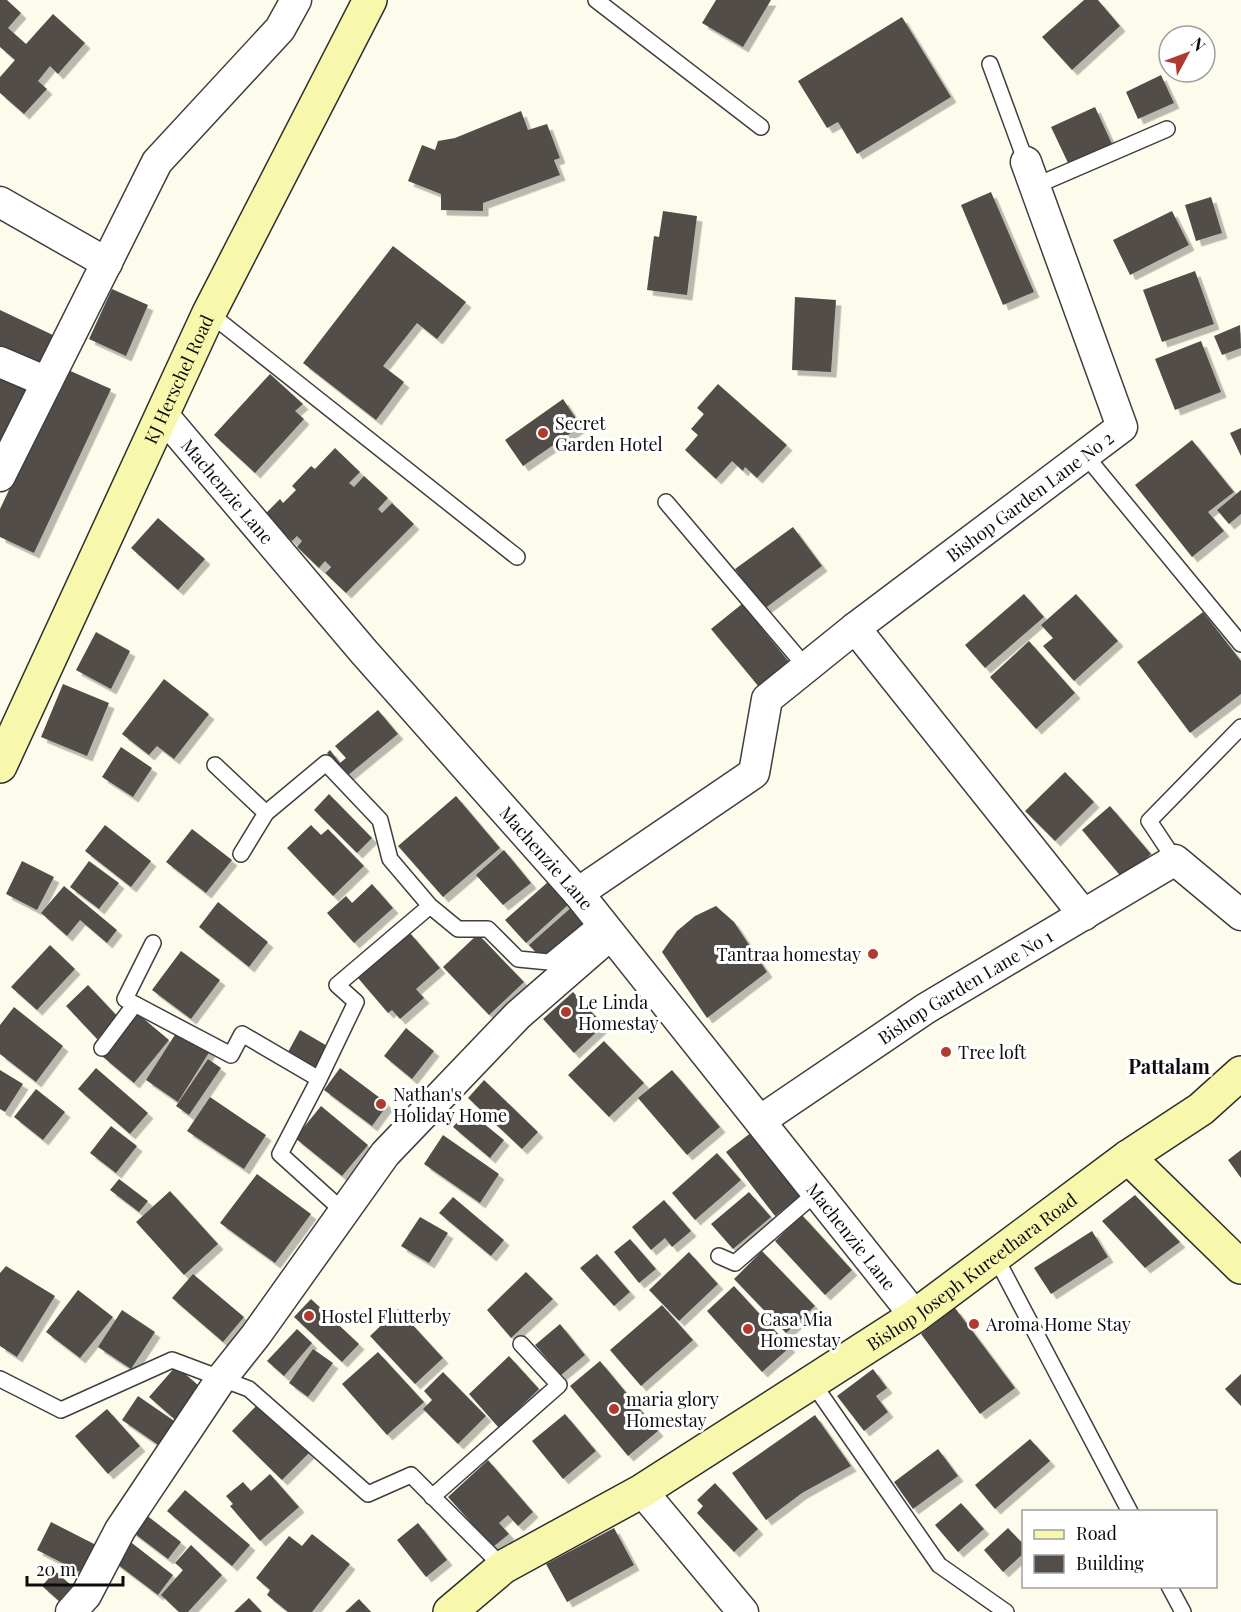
<svg xmlns="http://www.w3.org/2000/svg" width="1241" height="1612" viewBox="0 0 1241 1612" font-family="'Playfair Display',serif">
  <defs>
    <filter id="shadow"><feDropShadow dx="5.5" dy="5.5" stdDeviation="0" flood-color="#0004"/></filter>
  </defs>
  <rect width="100%" height="100%" fill="#fdfcec"/>
  <path fill="#534e49" filter="url(#shadow)" d="M0,0h7l14,13 -13,15 18,16 27,-30 32,29 -27,31 -8,-8 -12,15 9,8 -23,25 -24,-21v-16l15,-17 -15,-13z
    M716,0h55l-28,47 -41,-24z
    M1084,0h14l22,26 -48,44 -30,-33z
    M902,17l49,80 -94,57 -19,-32 -11,6 -29,-47z
    M1161,75l13,28 -36,16 -12,-27z
    M1095,107l17,37 -43,21 -18,-38z
    M521,111l7,19 19,-6 13,34 -6,2 6,15 -77,28v8l-42,-1v-16l-33,-13 14,-36 13,5 3,-9 17,-3z
    M991,192l43,100 -31,13 -42,-100z
    M1211,197l11,36 -26,8 -11,-36z
    M663,211l34,5 -10,79 -40,-5 7,-54 5,1z
    M1172,211l17,34 -59,30 -17,-35z
    M393,246l73,56 -29,37 -20,-16 -34,43 21,16 -28,38 -73,-57z
    M1195,271l19,53 -52,18 -19,-52z
    M112,289l36,16 -22,51 -37,-17z
    M795,297l41,3 -5,72 -39,-2z
    M0,310l55,26 -18,36 -37,-17z
    M1240,325l1,23 -19,7 -8,-19z
    M1201,341l20,51 -46,18 -20,-51z
    M0,368l35,18 -35,66z
    M66,369l45,20 -77,164 -34,-16v-28z
    M270,374l33,30 -8,7 9,8 -49,54 -41,-38z
    M718,384l69,61 -30,33 -12,-11 -2,4 -11,-10 -16,18 -31,-29 13,-15 -7,-6 13,-15 -7,-6z
    M563,399l18,27 -58,40 -18,-26z
    M1241,428v28l-11,-23z
    M1192,440l42,52 -26,20 16,19 -32,26 -57,-72z
    M335,448l25,24 -11,11 5,4 10,-11 24,22 -10,11 4,4 10,-10 22,21 -68,69 -21,-20 6,-6 -6,-6 -6,7 -22,-21 5,-6 -5,-5 -5,5 -28,-26 16,-16 3,4 13,-13 -4,-4 19,-20 4,3z
    M1241,490v24l-12,10 -12,-14z
    M158,518l47,41 -27,31 -47,-42z
    M793,527l29,39 -58,43 -29,-40z
    M1024,594l20,23 -59,51 -20,-23z
    M1076,594l42,47 -44,40 -31,-35 10,-8 -12,-13z
    M742,604l47,58 -30,25 -48,-58z
    M1203,612l38,49v33l-51,39 -53,-71z
    M96,632l34,19 -19,38 -35,-19z
    M1029,641l46,52 -39,36 -46,-52z
    M164,679l45,35 -35,45 -17,-13 -8,9 -27,-21z
    M63,684l46,19 -22,53 -46,-19z
    M378,710l20,24 -51,42 -20,-23 3,-3 10,13 6,-5 -11,-12z
    M121,747l31,21 -19,29 -31,-20z
    M1065,772l29,30 -39,39 -30,-30z
    M329,794l43,44 -15,15 -43,-43z
    M456,796l44,52 -57,49 -45,-51z
    M1110,806l41,48 -28,25 -41,-49z
    M105,825l46,36 -20,26 -46,-36z
    M311,825l10,10 7,-6 36,37 -31,30 -46,-48z
    M192,829l40,31 -26,33 -40,-31z
    M504,850l27,33 -28,22 -27,-30z
    M22,861l32,16 -17,33 -31,-16z
    M89,861l30,22 -20,26 -29,-22z
    M548,882l21,22 -43,39 -21,-23z
    M372,884l21,24 -39,35 -27,-30 19,-17 6,7z
    M64,886l53,44 -10,13 -27,-23 -13,16 -26,-23z
    M218,902l50,40 -19,25 -50,-40z
    M573,906l16,20 -34,29 -16,1 -10,-11z
    M716,906l18,16 33,50 -60,46 -45,-66 15,-21 18,-15z
    M410,933l30,35 -24,21 8,9 -24,21 -8,-9 -4,3 -30,-35z
    M478,934l46,48 -35,33 -46,-48z
    M50,945l25,24 -38,41 -26,-23z
    M181,951l39,29 -29,39 -39,-29z
    M88,985l31,33 -22,21 -31,-33z
    M573,992l31,33 -30,28 -31,-34z
    M14,1007l49,39 -27,36 -36,-28v-29z
    M138,1014l31,26 -35,43 -31,-26z
    M406,1028l28,23 -22,28 -28,-23z
    M178,1030l32,21 -32,51 -32,-22z
    M300,1030l29,17 -12,24 -29,-19z
    M604,1041l40,42 -35,34 -41,-42z
    M208,1059l13,9 -32,47 -13,-9z
    M96,1068l52,45 -18,21 -52,-45z
    M340,1068l48,36 -16,22 -48,-36z
    M0,1070l23,14 -18,28 -5,-3z
    M672,1070l48,57 -33,28 -49,-57z
    M484,1080l54,52 -16,17 -54,-51z
    M36,1089l29,23 -22,28 -29,-23z
    M210,1097l56,38 -22,34 -57,-38z
    M321,1106l47,39 -26,31 -47,-38z
    M467,1110l37,30 -14,18 -37,-31z
    M761,1125l50,63 -36,28 -49,-64z
    M111,1126l26,20 -21,27 -26,-20z
    M443,1135l56,39 -19,29 -56,-39z
    M1241,1150v28l-13,-18z
    M717,1153l24,27 -46,40 -23,-27z
    M257,1174l54,40 -36,49 -55,-40z
    M119,1179l29,22 -9,11 -29,-22z
    M170,1191l48,53 -34,31 -48,-53z
    M749,1192l22,25 -38,32 -22,-25z
    M1135,1195l45,47 -35,26 -43,-47z
    M453,1197l51,43 -13,16 -52,-43z
    M664,1200l27,31 -19,16 -7,-9 -14,12 -19,-23z
    M802,1215l50,55 -27,25 -50,-54z
    M420,1217l28,16 -19,30 -28,-17z
    M1092,1231l16,26 -57,37 -17,-26z
    M630,1239l26,30 -17,14 -25,-31z
    M762,1251l53,55 -29,27 -52,-54z
    M689,1252l29,32 -39,37 -30,-31z
    M597,1254l33,38 -16,14 -34,-38z
    M6,1266l49,30 -38,61 -17,-11v-73z
    M526,1272l27,27 -42,39 -24,-28z
    M193,1274l51,43 -21,25 -51,-44z
    M734,1286l56,61 -28,25 -55,-61z
    M78,1290l35,27 -33,41 -34,-26z
    M311,1299l48,45 -17,18 -48,-45z
    M662,1305l31,35 -52,46 -31,-36z
    M955,1308l60,80 -35,26 -59,-80z
    M398,1309l45,49 -28,26 -45,-48z
    M122,1310l33,22 -24,37 -33,-22z
    M560,1324l25,31 -24,20 -26,-30z
    M297,1329l15,14 -28,33 -17,-15z
    M313,1349l20,14 -25,34 -19,-14z
    M378,1352l46,50 -37,33 -45,-51z
    M509,1356l30,33 -40,39 -30,-34z
    M600,1361l58,70 -30,25 -58,-70z
    M176,1366l30,26 -27,31 -30,-26z
    M873,1369l14,19 -11,8 12,16 -24,19 -27,-35z
    M443,1372l43,44 -28,28 -35,-35 9,-9 -8,-9z
    M1241,1374v32l-16,-17z
    M138,1396l45,31 -16,24 -45,-31z
    M259,1403l50,50 -27,27 -50,-49z
    M107,1409l33,37 -32,28 -33,-38z
    M565,1414l31,37 -33,28 -31,-38z
    M815,1415l36,51 -49,27 -36,27 -34,-47z
    M1030,1439l20,22 -55,48 -20,-24z
    M938,1449l20,27 -45,33 -19,-27z
    M488,1460l45,52 -15,14 -10,-11 -9,8 10,11 -16,13 -45,-50z
    M270,1474l29,33 -39,34 -30,-35 3,-2 -7,-8 17,-14 8,9z
    M715,1483l43,46 -24,23 -37,-39 6,-7 -6,-6z
    M185,1490l65,55 -18,21 -65,-55z
    M961,1503l23,26 -26,23 -23,-27z
    M145,1514l36,28 -13,17 -37,-28z
    M51,1522l47,24 -14,28 -47,-24z
    M418,1523l29,37 -21,17 -29,-37z
    M614,1528l20,37 -67,37 -21,-38z
    M1008,1528l16,17v8l-21,19 -19,-22z
    M312,1534l38,30 -38,48h-24l-21,-17 3,-5 -14,-12 33,-42 13,10z
    M128,1540l45,35 -15,20 -45,-34z
    M191,1545l31,30 -34,37h-9l-18,-17 22,-25 -8,-7z
    M55,1571l17,15 -13,15 -17,-15z
    M249,1598l13,14h-28z
    M359,1599l12,13h-26z"/>
  <g fill="none" stroke-linecap="round" stroke-linejoin="round">
    <g stroke="#3f3f3f" stroke-width="18">
      <path id="lane" d="M596,0l165,127
        M990,64l36,98
        M1035,186l132,-57
        M209,313l308,244
        M1085,455l156,189
        M666,502l140,165
        M215,765l51,48 60,-50 54,57 10,39 40,47
        M241,854l25,-41
        M1175,860l-26,-39 92,-94
        M153,943l-28,56 106,56 11,-21 77,45 37,-77 -19,-17 93,-79 28,23h30l30,30 31,3 50,-41
        M102,1048l33,-44
        M319,1079l-39,75 63,57
        M719,1256l16,7 82,-71
        M995,1256l135,256
        M0,1379l61,31 111,-50 77,29 119,105 43,-19 92,92
        M812,1382l127,183 67,47
        M432,1497l127,-112 -38,-41
        M1169,1586l14,26"/>
    </g>
    <g stroke="#3f3f3f" stroke-width="33">
      <g id="street">
        <path d="M0,202l107,61"/>
        <path d="M0,362l47,20"/>
        <path id="s1" d="M163,415l201,237 214,241 337,423"/>
        <path d="M0,476l157,-314 123,-133 16,-29"/>
        <path d="M855,628l229,287"/>
        <path id="s2" d="M578,893l176,-120 13,-74 88,-71 267,-201 -96,-265"/>
        <path id="s3" d="M761,1120l164,-111 250,-149 66,55"/>
        <path d="M642,1491l101,121"/>
        <path d="M71,1612l15,-17 34,-65 101,-151 35,-44 129,-181 133,-139 92,-80"/>
      </g>
    </g>
    <g stroke="#2e2e2e" stroke-width="36">
      <g id="secondary">
        <path id="s4" d="M0,766l209,-453 161,-313"/>
        <path d="M1128,1157l113,110"/>
        <path id="s5" d="M450,1612l53,-45 139,-76 273,-175 213,-159 73,-48 40,-36"/>
      </g>
    </g>
    <use href="#lane" stroke="#fff" stroke-width="15"/>
    <use href="#street" stroke="#fff" stroke-width="30"/>
    <use href="#secondary" stroke="#f7f8ac" stroke-width="33"/>
  </g>
  <g fill="#b03a2f" stroke="#fff" stroke-width="2">
    <circle cx="543" cy="433" r="6"/>
    <circle cx="873" cy="954" r="6"/>
    <circle cx="566" cy="1012" r="6"/>
    <circle cx="946" cy="1052" r="6"/>
    <circle cx="381" cy="1104" r="6"/>
    <circle cx="309" cy="1316" r="6"/>
    <circle cx="974" cy="1324" r="6"/>
    <circle cx="748" cy="1329" r="6"/>
    <circle cx="614" cy="1409" r="6"/>
  </g>
  <g text-anchor="middle" dominant-baseline="central" stroke-width="6" stroke-linejoin="round" paint-order="stroke">
    <g font-size="18" fill="#0c0c0c" stroke="#fff">
      <text stroke="none"><textPath href="#s4" startOffset="426">KJ Herschel Road</textPath></text>
      <text stroke="none"><textPath href="#s1" startOffset="100">Machenzie Lane</textPath></text>
      <text stroke="none"><textPath href="#s2" startOffset="620">Bishop Garden Lane No 2</textPath></text>
      <text stroke="none"><textPath href="#s1" startOffset="586">Machenzie Lane</textPath></text>
      <text stroke="none"><textPath href="#s3" startOffset="244">Bishop Garden Lane No 1</textPath></text>
      <text stroke="none"><textPath href="#s1" startOffset="1072">Machenzie Lane</textPath></text>
      <text stroke="none"><textPath href="#s5" startOffset="624">Bishop Joseph Kureethara Road</textPath></text>
    </g>
    <g font-size="18" fill="#0c0c0c" stroke="#fff" text-anchor="start">
      <text x="555" y="423">Secret<tspan x="555" dy="21">Garden Hotel</tspan></text>
      <text x="861" y="954" text-anchor="end">Tantraa homestay</text>
      <text x="578" y="1002">Le Linda<tspan x="578" dy="21">Homestay</tspan></text>
      <text x="958" y="1052">Tree loft</text>
      <text x="393" y="1094">Nathan's<tspan x="393" dy="21">Holiday Home</tspan></text>
      <text x="321" y="1316">Hostel Flutterby</text>
      <text x="760" y="1319">Casa Mia<tspan x="760" dy="21">Homestay</tspan></text>
      <text x="986" y="1324">Aroma Home Stay</text>
      <text x="626" y="1399">maria glory<tspan x="626" dy="21">Homestay</tspan></text>
    </g>
    <g font-size="20" font-weight="bold" fill="#0c0c0c" stroke="#fff">
      <text x="1169" y="1065">Pattalam</text>
    </g>
  </g>
  <rect x="1022" y="1510" width="195" height="78" fill="#ffffff" stroke="#9e9e9e" stroke-width="1.5"/>
  <rect x="1034" y="1530" width="30" height="9" fill="#f7f8ac" stroke="#9e9e9e" stroke-width="1.5"/>
  <text x="1076" y="1540" font-size="18" fill="#0c0c0c">Road</text>
  <rect x="1034" y="1555" width="30" height="18" fill="#534e49" stroke="#9e9e9e" stroke-width="1.5"/>
  <text x="1076" y="1570" font-size="18" fill="#0c0c0c">Building</text>
  <g transform="translate(1187 54) rotate(49)"><circle r="28" fill="#ffffff" stroke="#9e9e9e" stroke-width="1.5"/>
  <path d="M0-4.5L10 22L0 15L-10 22Z" fill="#b03a2f"/>
  <text y="-9" font-size="16" font-weight="bold" text-anchor="middle" fill="#0c0c0c">N</text>
  </g>
  <path d="M27 1576v9h96v-9" fill="none" stroke="#0c0c0c" stroke-width="3"/>
  <text x="36" y="1576" font-size="18" fill="#0c0c0c" stroke="#ffffff" stroke-width="4.5" paint-order="stroke">20 m</text>
</svg>
